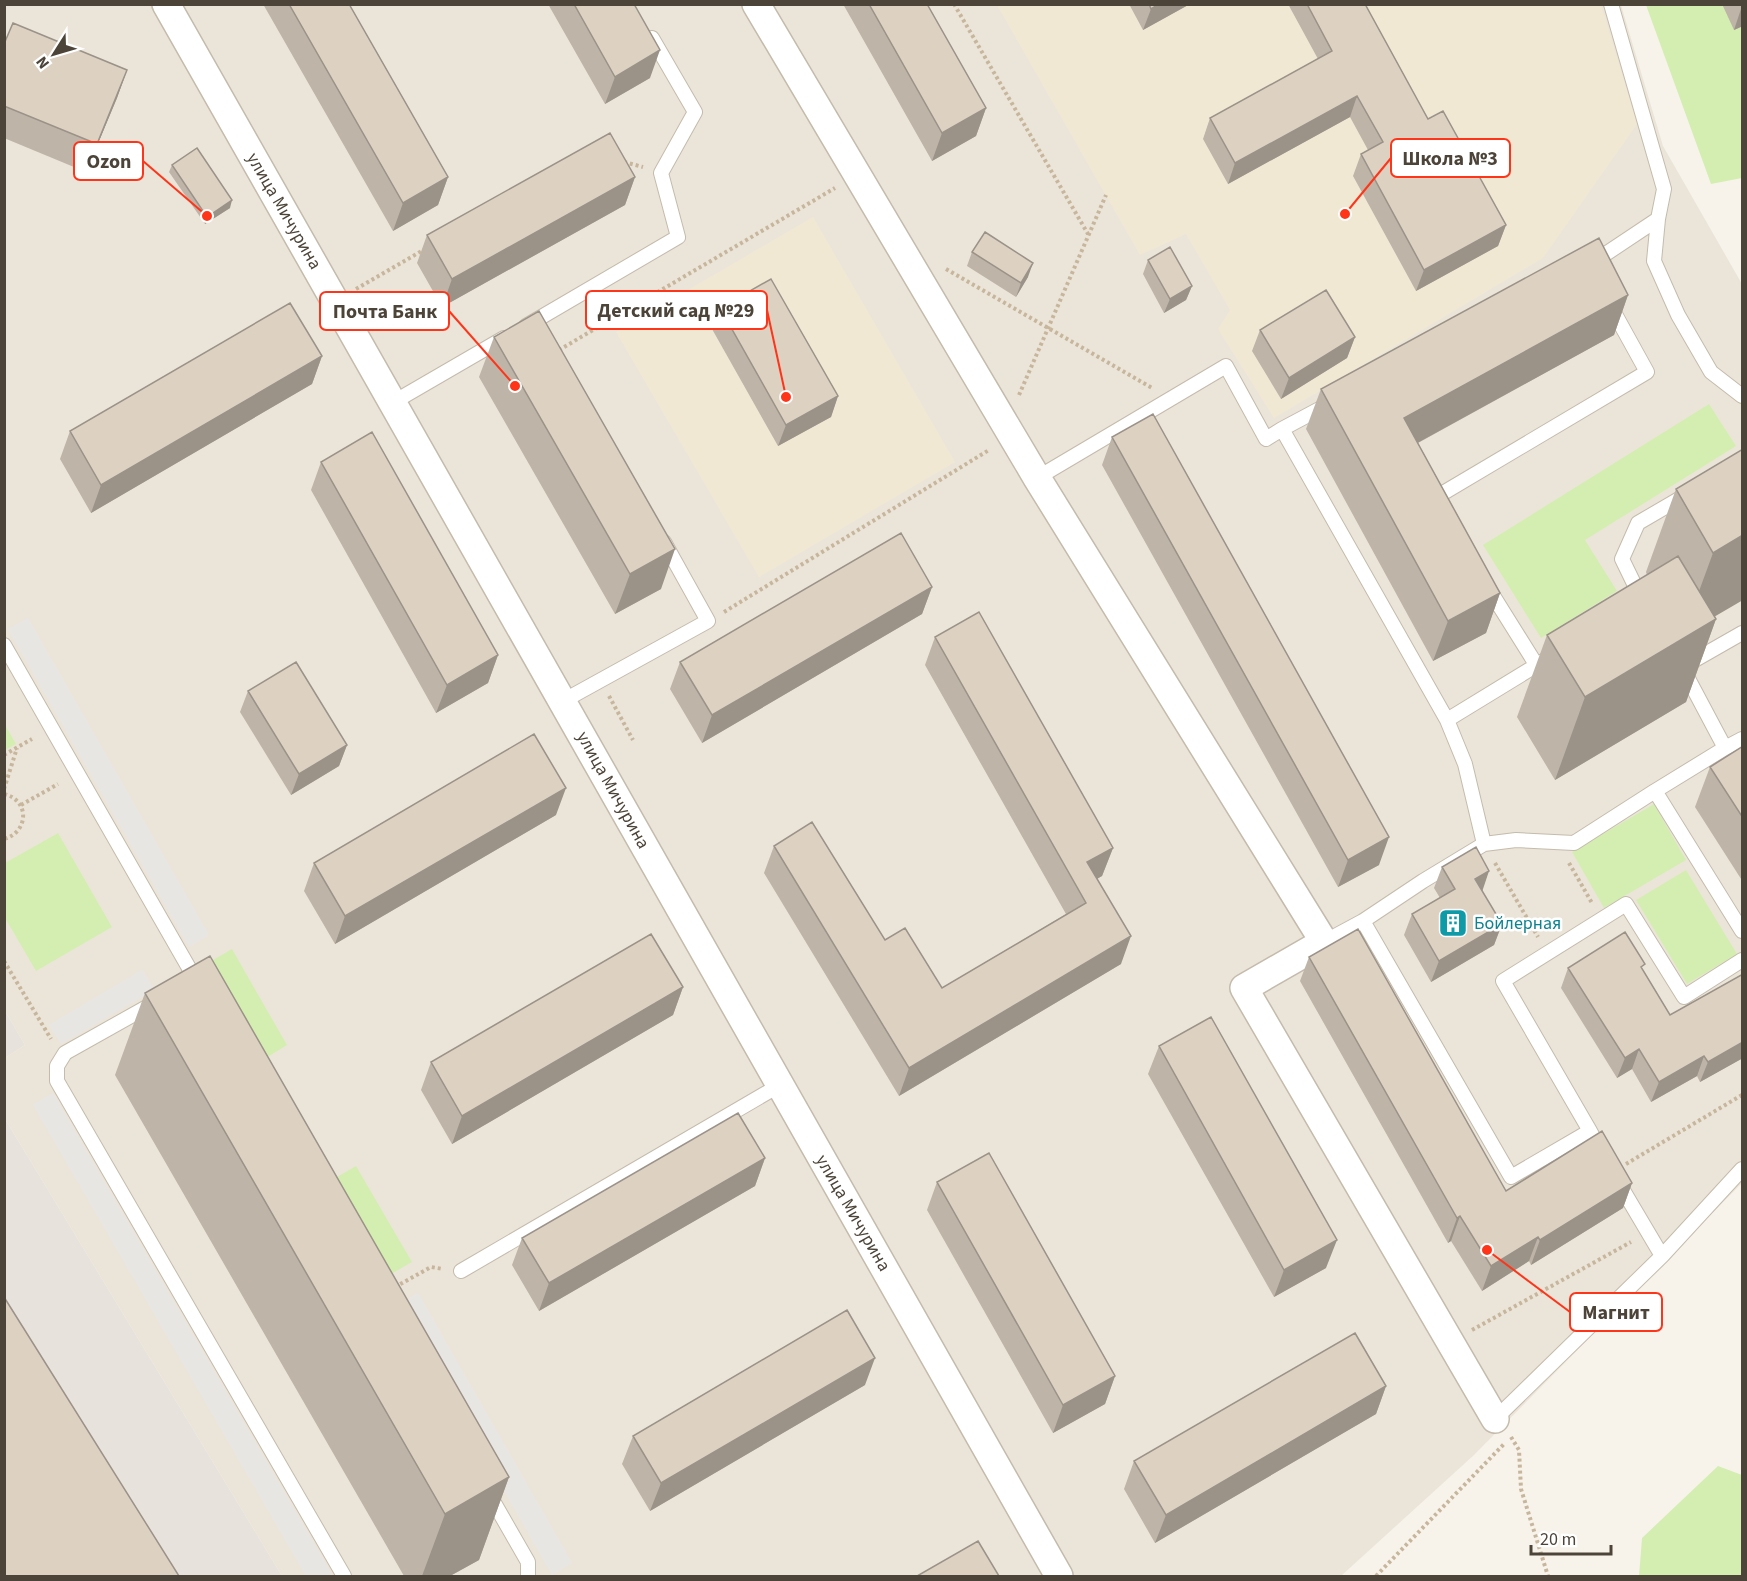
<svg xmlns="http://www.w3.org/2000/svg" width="1747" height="1581" viewBox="0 0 1747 1581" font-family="'Source Sans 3',sans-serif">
  <rect width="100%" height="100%" fill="#f7f3eb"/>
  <path fill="#ebe5d9" d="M5,5h1616l42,141 79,138v899l-268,272 -133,121h-1059l-277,-457v-61l20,-13 -20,-34z"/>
  <path fill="#e7e2dc" d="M5,1011l20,34 -20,13h-1z
    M5,1119l277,457h-277z"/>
  <path fill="#f1e8d4" d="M997,5h604l36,119 -94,134 -269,160 -56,-89 12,-19 -44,-76 -46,21z
    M813,217l142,245 -196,115 -143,-245z"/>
  <path fill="#d4eeb1" d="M1646,5h96v173l-31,6z
    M1709,404l27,42 -151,94 32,51 -76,47 -58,-93z
    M4,723l12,21 -11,6h-1z
    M1654,804l32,56 -82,48 -32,-56z
    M58,833l54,94 -76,44 -31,-53v-55z
    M1686,870l51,84 -50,30 -51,-84z
    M232,949l55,96 -26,16 -55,-97z
    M356,1166l56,96 -26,15 -56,-96z
    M1718,1466l24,9v101h-103l3,-38z"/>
  <path fill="#e8e6e3" d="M28,618l181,317 -20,12 -181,-318z
    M142,970l12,20 -93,54 -12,-19z
    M53,1093l280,483h-27l-273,-471z
    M418,1293l154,270 -20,12 -154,-270z"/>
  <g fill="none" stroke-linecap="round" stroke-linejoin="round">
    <g stroke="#c4bbac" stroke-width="16">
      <path id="lane" d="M1611,4l53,185 -6,30 -4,42 24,54 33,57 31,24
        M1592,263l66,-44
        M526,326l152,-89 -17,-64 34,-61 -43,-74
        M392,403l112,-65
        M1327,405l-45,24 165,291 103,-63
        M1037,478l189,-112 40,73 16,-10
        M1435,501l-2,-2 214,-127 -37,-67
        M1487,586l50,80
        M1639,599l2,-1 -19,-39 16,-36 48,-28
        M4,645l193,337
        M1686,665l56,-32
        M1683,669l42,79 -70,43 87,140
        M563,701l145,-80 -44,-79
        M1725,748l17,-9
        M1484,844l32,-4 58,3 81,-52
        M1363,921l60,-40 61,-37 -19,-80 -18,-44
        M1324,942l39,-21 148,256 79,-46 12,22
        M154,1003l-89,50 -8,13v15l287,495
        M1590,1131l-87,-150 123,-77 58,93 58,-37
        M1617,1180l45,76
        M461,1271l319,-186
        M1495,1419l167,-163 80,-87
        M489,1494l39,68v14"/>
    </g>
    <g stroke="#c4bbac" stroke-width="30">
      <path id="street" d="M166,4l893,1572
        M756,4l281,474 287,464 -80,46 251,431"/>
    </g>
    <path stroke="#c7b69c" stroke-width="4" stroke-dasharray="3 3" stroke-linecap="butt" d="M954,4l134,230
      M624,162l19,5
      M946,269l206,119
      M356,289l69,-40
      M559,350l276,-162
      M1019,395l87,-200
      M724,612l265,-162
      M609,696l24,44
      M4,755l28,-16
      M4,789l13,-41
      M4,794c26,6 25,38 0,45
      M21,805l37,-21
      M1495,863l43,74
      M1569,863l23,40
      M4,961l47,78
      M1626,1164l116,-69
      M395,1287l36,-20 12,2
      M1472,1330l159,-88
      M1511,1437l8,13 2,39 27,87
      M1376,1576l128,-132"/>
    <use href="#lane" stroke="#fff" stroke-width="14"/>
    <use href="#street" stroke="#fff" stroke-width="27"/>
  </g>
  <path fill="#beb4a7" d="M263,4h86l99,173 -10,28 -45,26z
    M548,4h86l16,74 -45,26z
    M843,4h84l59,104 -10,28 -44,25z
    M1129,4h61l-47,26z
    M1288,4h77l63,115 78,106 -8,21 -82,45 -63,-115 8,-22 7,-4 -18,-33 -122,67 -25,-45 7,-21 108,-59z
    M1722,4h21v22l-9,4z
    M4,44l123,26 -10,28 -31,74 -82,-34z
    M172,165l58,43 -25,16 -36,-52z
    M635,177l-10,28 -183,102 -25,-44 10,-28z
    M972,252l56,25 -12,20 -49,-31z
    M1148,260l44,26 -6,14 -22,13 -21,-39z
    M1628,295l-14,40 -196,108 82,150 -14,40 -53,28 -127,-232 15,-40z
    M720,308l118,88 -7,21 -53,29 -66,-117z
    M1260,330l95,7 -8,21 -66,41 -29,-48z
    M494,337l167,252 -46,25 -136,-237z
    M322,356l-10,28 -221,129 -31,-54 10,-28z
    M1112,437l267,428 -41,22 -236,-422z
    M1743,449l-29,168 2,2 -30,83 -131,78 -38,-63 30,-82 100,-60 -1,-3 30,-83z
    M321,462l177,193 -10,28 -52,30 -125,-223z
    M932,587l-10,27 -220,129 -32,-54 10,-27z
    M935,637l178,211 -11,28 -5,3 24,85 -222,132 -135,-223 10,-27 168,142 124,-74 -141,-249z
    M248,691l99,54 -8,21 -48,29 -51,-83z
    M1743,746v136l-48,-75 15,-40z
    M556,815l-221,129 -31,-53 10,-28z
    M1442,867l40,24 20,33 -8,21 -63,37 -27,-47 8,-21 28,-16 -6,-10z
    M1309,957l197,234 126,-8 -9,25 -92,57 -2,-4 -47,30 -31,-50 -3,2 -148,-262z
    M1568,968l75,2 27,45 73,-41v84l-43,24 -3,-6 -46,26 -19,-33 -15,9 -56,-90z
    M683,987l-10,28 -221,129 -31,-54 10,-28z
    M145,993l364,484 -30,83 -29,16h-46l-289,-501z
    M1159,1046l167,222 -52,29 -126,-223z
    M765,1158l-10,28 -216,125 -27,-46 10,-27z
    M937,1182l178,194 -10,28 -52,29 -126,-223z
    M865,1385l-215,126 -28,-47 11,-28z
    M1386,1386l-10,28 -221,129 -31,-54 10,-28z"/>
  <path fill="#9b9288" d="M1159,4h31l-47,26 8,-21z
    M1741,9h2v17l-9,4z
    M660,50l-10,28 -45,26 10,-27z
    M127,70l-10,28 -31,74 11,-28z
    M1357,96l-7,21 -122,67 7,-21z
    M986,108l-10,28 -44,25 10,-28z
    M448,177l-10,28 -45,26 10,-28z
    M635,177l-10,28 -183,102 10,-28z
    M232,200l-2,8 -25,16 2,-7z
    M1506,225l-8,21 -82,45 8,-21z
    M1033,263l-5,14 -12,20 5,-14z
    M1192,286l-6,14 -22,13 6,-14z
    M1628,295l-14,40 -224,123 14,-40z
    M1355,337l-8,21 -66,41 8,-21z
    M322,356l-10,28 -221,129 10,-28z
    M838,396l-7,21 -53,29 8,-21z
    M1743,535v65l-60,35 30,-82z
    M675,549l-14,40 -46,25 15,-40z
    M932,587l-10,27 -220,129 10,-28z
    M1500,593l-14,40 -53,28 15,-40z
    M1716,619l-30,83 -131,78 30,-83z
    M498,655l-10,28 -52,30 11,-28z
    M347,745l-8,21 -48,29 8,-21z
    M566,788l-10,27 -221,129 10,-28z
    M1389,837l-10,28 -41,22 10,-27z
    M1113,848l-11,28 -24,13 9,-27z
    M1489,871l-7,21 -7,-13z
    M1502,924l-8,21 -63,37 8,-21z
    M1131,936l-10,28 -222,132 10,-28z
    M683,987l-10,28 -221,129 10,-28z
    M1743,1042v16l-43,24 8,-20z
    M1639,1049l-7,20 -15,9 8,-20z
    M1704,1056l-7,20 -46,26 8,-20z
    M765,1158l-10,28 -216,125 10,-28z
    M1632,1183l-9,25 -92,57 9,-25z
    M1460,1216l-9,25 -3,2 9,-25z
    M1538,1237l-9,24 -47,30 9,-25z
    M1337,1240l-11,28 -52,29 10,-27z
    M875,1358l-10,27 -215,126 11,-28z
    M1115,1376l-10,28 -52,29 10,-28z
    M1386,1386l-10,28 -221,129 11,-28z
    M509,1477l-30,83 -29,16h-28l23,-62z"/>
  <path fill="#ddd1c2" stroke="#9b9288" stroke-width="1.5" d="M289,4h60l99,173 -45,26z
    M574,4h60l26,46 -45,27z
    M869,4h58l59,104 -44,25z
    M1149,4h10l-8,5z
    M1307,4h58l63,115 15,-8 63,114 -82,45 -63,-116 22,-12 -26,-46 -122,67 -25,-45 122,-67z
    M13,23l114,47 -30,74 -93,-38v-62z
    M610,133l25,44 -183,102 -25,-44z
    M197,148l35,52 -25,17 -35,-52z
    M985,232l48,31 -12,20 -49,-31z
    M1599,238l29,57 -224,123 96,175 -52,28 -127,-232z
    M1170,247l22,39 -22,13 -22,-39z
    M771,279l67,117 -52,29 -66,-117z
    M1326,290l29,47 -66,41 -29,-48z
    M290,303l32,53 -221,129 -31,-54z
    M539,311l136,238 -45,25 -136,-237z
    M1153,414l236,423 -41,23 -236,-423z
    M372,432l126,223 -51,30 -126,-223z
    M1743,449v86l-30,18 -37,-64z
    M901,533l31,54 -220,128 -32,-53z
    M1678,556l38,63 -131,78 -38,-62z
    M979,612l134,236 -26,14 44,74 -222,132 -135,-222 38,-24 73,118 20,-12 37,60 144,-85 -151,-266z
    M296,662l51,83 -48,29 -51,-83z
    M534,734l32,54 -221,128 -31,-53z
    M1743,746v72l-33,-51z
    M1476,847l13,24 -14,8 27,45 -63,37 -27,-47 43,-25 -13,-22z
    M1358,929l148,262 96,-60 30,52 -92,57 -2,-3 -47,29 -31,-50 -3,2 -148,-261z
    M1625,932l20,32 -4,3 29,48 73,-41v68l-35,20 -4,-6 -45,26 -20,-33 -14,9 -57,-90z
    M651,934l32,53 -221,129 -31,-54z
    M210,956l299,521 -64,37 -300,-521z
    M1211,1017l126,223 -53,30 -125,-224z
    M738,1113l27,45 -216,125 -27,-45z
    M989,1153l126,223 -52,29 -126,-223z
    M4,1297l175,279h-175z
    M847,1310l28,48 -214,125 -28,-47z
    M1355,1333l31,53 -220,129 -32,-54z
    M978,1541l21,35h-82z"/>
  <defs>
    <g id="building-square" transform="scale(1.5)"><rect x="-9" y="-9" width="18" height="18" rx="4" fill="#0f9aa8" stroke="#fff"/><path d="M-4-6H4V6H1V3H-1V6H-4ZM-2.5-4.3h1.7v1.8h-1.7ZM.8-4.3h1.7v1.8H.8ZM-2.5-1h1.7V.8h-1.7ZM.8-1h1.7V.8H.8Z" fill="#fff"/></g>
  </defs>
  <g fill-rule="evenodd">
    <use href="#building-square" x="1453" y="923"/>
  </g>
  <g text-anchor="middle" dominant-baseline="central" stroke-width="5" stroke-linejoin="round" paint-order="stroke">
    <g font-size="18" fill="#4c4438" stroke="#fff">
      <text transform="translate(284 211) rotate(60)">улица Мичурина</text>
      <text transform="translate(613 790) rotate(61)">улица Мичурина</text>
      <text transform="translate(853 1213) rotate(60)">улица Мичурина</text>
    </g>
    <g font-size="18" fill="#0d838f" stroke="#fff" text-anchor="start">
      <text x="1474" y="923">Бойлерная</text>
    </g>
  </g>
  <path fill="none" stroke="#ff351a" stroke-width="2" d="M1345 214L1391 158M207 216L143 161M786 397L767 310M515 386L449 311M1487 1250L1570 1312"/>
  <g fill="#ff351a" stroke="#fff" stroke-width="2">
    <circle cx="1345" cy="214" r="6"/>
    <circle cx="207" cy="216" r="6"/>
    <circle cx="786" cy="397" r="6"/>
    <circle cx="515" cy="386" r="6"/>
    <circle cx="1487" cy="1250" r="6"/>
  </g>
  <g fill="#fff" stroke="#ff351a" stroke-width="2">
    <rect x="1391" y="139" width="119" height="38" rx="6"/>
    <rect x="74" y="142" width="69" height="38" rx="6"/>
    <rect x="586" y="291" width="181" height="38" rx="6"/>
    <rect x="320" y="292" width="129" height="38" rx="6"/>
    <rect x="1570" y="1293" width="92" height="38" rx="6"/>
  </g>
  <g font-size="20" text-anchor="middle" font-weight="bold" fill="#4c4438">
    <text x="1450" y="165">Школа №3</text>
    <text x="109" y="168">Ozon</text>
    <text x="676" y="317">Детский сад №29</text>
    <text x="385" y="318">Почта Банк</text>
    <text x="1616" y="1319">Магнит</text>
  </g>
  <rect width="1747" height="1581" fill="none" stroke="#4c4438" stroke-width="12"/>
  <g transform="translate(54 54) rotate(233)" stroke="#ffffff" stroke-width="4.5" paint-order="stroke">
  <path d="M0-4.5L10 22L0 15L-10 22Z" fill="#4c4438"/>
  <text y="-9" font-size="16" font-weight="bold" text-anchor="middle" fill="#4c4438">N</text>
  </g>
  <path d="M1531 1545v9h80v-9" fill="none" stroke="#4c4438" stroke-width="3"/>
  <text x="1540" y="1545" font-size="18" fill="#4c4438" stroke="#ffffff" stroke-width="4.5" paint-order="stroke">20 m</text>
</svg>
